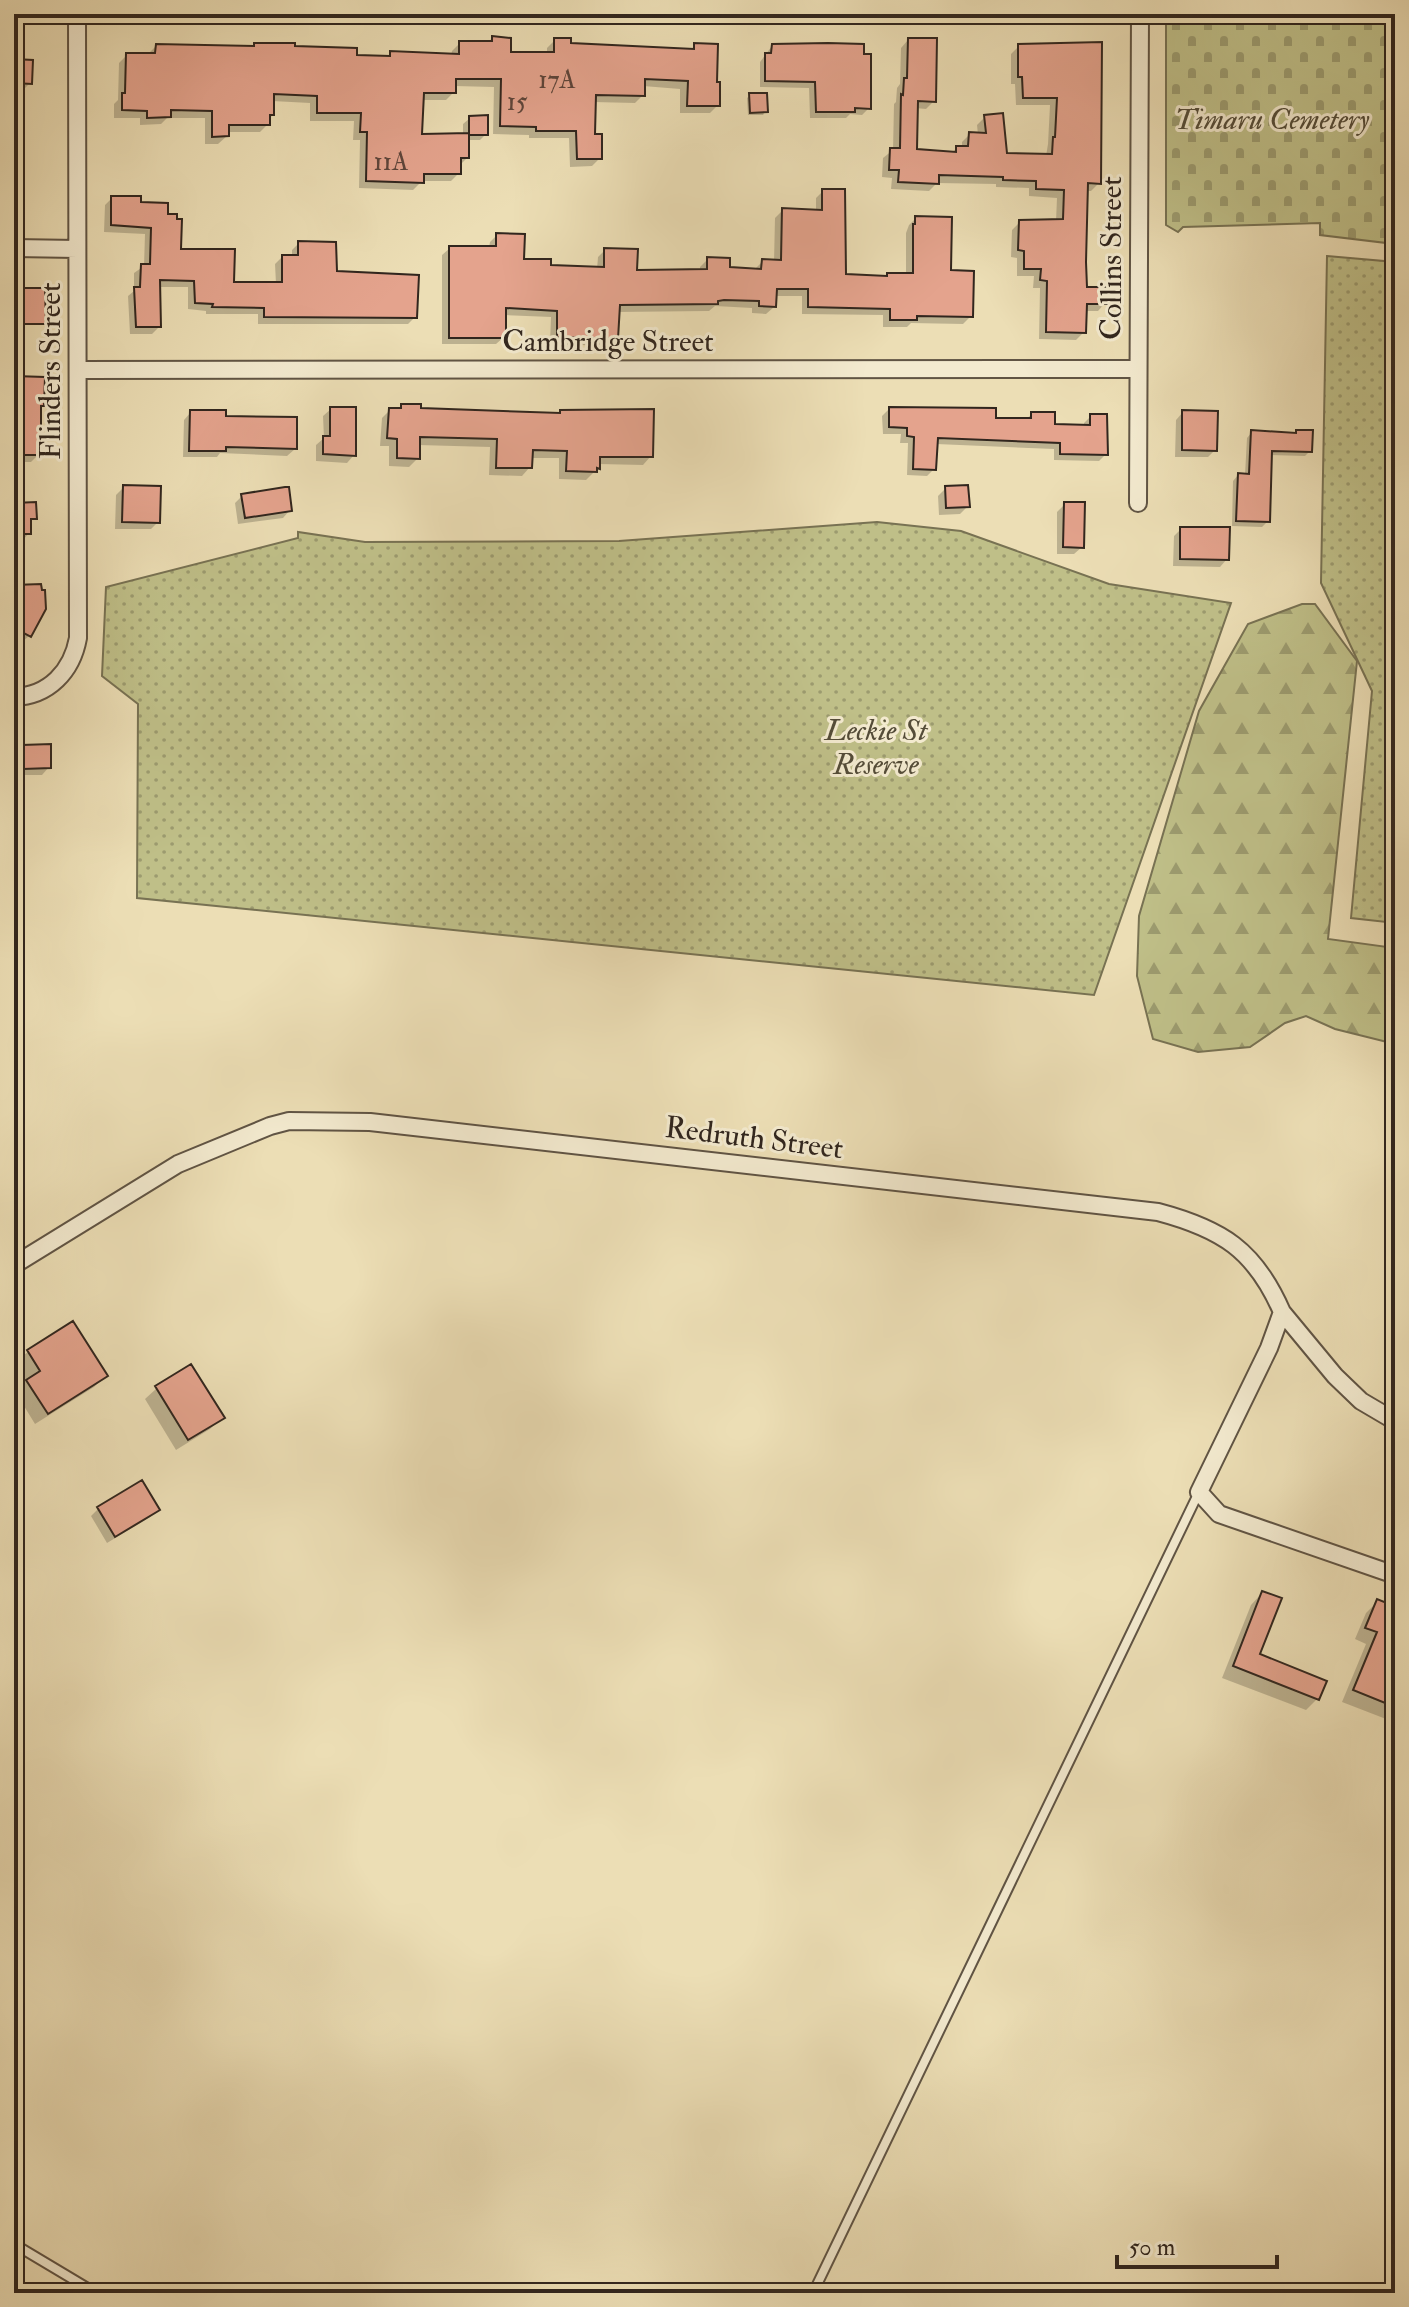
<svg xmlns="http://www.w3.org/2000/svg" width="1409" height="2307" viewBox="0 0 1409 2307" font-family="'IM FELL Double Pica',serif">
  <defs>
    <pattern id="green-dots" width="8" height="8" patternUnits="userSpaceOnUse" patternTransform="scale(2)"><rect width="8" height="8" fill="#bfbf88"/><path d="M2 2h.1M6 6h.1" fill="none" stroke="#9c9b6f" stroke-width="1.8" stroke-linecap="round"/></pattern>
    <pattern id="forest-firs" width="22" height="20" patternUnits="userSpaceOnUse" patternTransform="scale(2)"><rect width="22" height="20" fill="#bfbf88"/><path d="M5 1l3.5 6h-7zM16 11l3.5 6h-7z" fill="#9c9b6f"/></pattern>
    <pattern id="cemetery-stones" width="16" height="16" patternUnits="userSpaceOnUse" patternTransform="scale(2)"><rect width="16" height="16" fill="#bfbf88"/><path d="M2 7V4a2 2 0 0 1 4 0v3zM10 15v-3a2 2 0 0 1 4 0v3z" fill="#9c9b6f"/></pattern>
  </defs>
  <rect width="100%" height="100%" fill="#ecdeb5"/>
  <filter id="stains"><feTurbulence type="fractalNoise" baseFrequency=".0025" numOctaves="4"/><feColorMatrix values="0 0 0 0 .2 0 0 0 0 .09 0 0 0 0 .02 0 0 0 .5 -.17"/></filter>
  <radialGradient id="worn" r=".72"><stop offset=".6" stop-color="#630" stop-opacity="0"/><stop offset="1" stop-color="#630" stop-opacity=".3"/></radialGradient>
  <path fill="url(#green-dots)" stroke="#787253" stroke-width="2" d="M1327,256l68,6v661l-44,-5 21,-227 -51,-108z
    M877,522l84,9 148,53 122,19 -137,392 -957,-97 1,-194 -36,-28 4,-89 192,-49v-6l67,10 254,-1z"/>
  <path fill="url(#forest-firs)" stroke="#787253" stroke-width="2" d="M1302,604h13l42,57 -29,278 67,9v96l-60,-15 -29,-13 -21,7 -35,24 -52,5 -45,-13 -16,-63 2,-60 60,-205 49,-87z"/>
  <path fill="url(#cemetery-stones)" stroke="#787253" stroke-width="2" d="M1166,14h229v230l-75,-9v-12l-137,4 -5,5 -12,-7z"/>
  <path fill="#0003" d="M14,14h11v47l5,22 -7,7h-9z
    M492,38l17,16h38v-6l8,-8 14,5 121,6 5,-6 20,39 3,21 -8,8h-30v-24l-37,-3v9l-8,8 -42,-1v34l7,22 -8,8 -22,1 -1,-29h-40v-3l-36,-1 1,-47 -40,-1v6l-8,8h-24l-2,36 43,-1v-11l7,-6 16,16 -6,6h-13v18l-8,8v7l-8,8h-29l-9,9 -54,-2 1,-48h-7l1,-19h-44v-18l-38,-2v14l-4,9 -8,8h-33v4l-9,8h-13v-26h-38l-6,6 -21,1v-7h-26v-14l4,-4 1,-37 8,-8h20l9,-9 137,1 61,10 33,1 4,-5 60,3 1,-5 8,-8h28z
    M908,40l26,61 -8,8 -11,-1v43l36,2 6,-5h5v-6l8,-8 8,1 -1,-10 8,-8 20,38 41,1 2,-12 2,-39h-34l-1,-21h-4v-30l8,-8 81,-2 -1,139 -8,8h-5l-1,97 20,15 -7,8h-13l-1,21 -8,8 -37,-1 1,-51h-7l1,-12h-17v-18l-6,-1 1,-27 8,-8 36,-1 1,-23 -28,-2v-8l-33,-1v-3l-59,-1 -8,8 -38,-2 1,-11 -10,-1 1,-19 10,-8 1,-46 2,-2 1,-14 3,-4 1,-36z
    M772,46l97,62 -7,7 -12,-1 -4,4h-36l-1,-30 -49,-1v-25z
    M750,95l16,16 -3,4h-15l-1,-17z
    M14,122h10l-2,81 -7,7z
    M823,191l21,85 41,2 3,-3h18v-42l3,-8 7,-7 33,54 22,44 -8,8 -52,-1 -4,4h-24v-12l-81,-1v-18h-28v11l-8,7 -14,-1v-5l-37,-2 -6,5 -92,1 -1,27 -7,7 -59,-2 1,-27 -47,-2v22l-8,7h-54v-89l8,-7h39l1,-6 7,-7 25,26 27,6 48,2 1,-12 7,-7 30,22 65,-1v-4l8,-8 20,10h27l8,-8 11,1 1,-44 8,-8 33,1v-13z
    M112,198l27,6 27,12 13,35 53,33h44l-1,-20 7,-7h10v-7l7,-7 36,30 80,44 -7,7h-150v-10h-52v-3l-18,-2v-22h-30l1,40 -7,7h-22l-2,-38 6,-5v-18l10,-7 1,-32 -41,-2 1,-27z
    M14,378l28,27 -3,3v46l-8,8h-17z
    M402,406l17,4 232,46 -8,9 -45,-1v4l-12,12 -27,-1v-21h-28l-1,9 -8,9 -33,-1 1,-28 -72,-2v13l-9,9 -20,-1v-20h-9l2,-28 8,-8h8z
    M331,409l23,46 -7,8 -31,-2v-16l8,-7 -1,-22z
    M889,409l105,11h31l7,-6 21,12 31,1v-4l7,-7 15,38 -7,7 -45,-1v-11l-118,-5 -2,25 -7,7 -20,-1 1,-32h-8l1,-9h-18l-1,-18z
    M191,412l33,6 71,31 -8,7 -67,-3 -3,4h-34l1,-37z
    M1183,412l32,38 -7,7h-33l1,-37z
    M1252,432l42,2 3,-2 13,19 -5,5 -35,-1 -2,66 -6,6 -30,-1 1,-45 5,-6h7l2,-37z
    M124,487l34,35 -7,7h-36l1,-34z
    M946,488l21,19 -7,7 -21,1 -1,-19z
    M242,496l48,14 -7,8 -45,6 -3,-21z
    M1065,504l17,43 -8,7h-17v-42z
    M14,505l20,13 -5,5v10l-6,7h-9z
    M1181,529l46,30 -7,8 -47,-1 1,-30z
    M14,587l15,49 -7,6 -8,-4z
    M14,746h35v21l-7,8h-28z
    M73,1324l32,52 -11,11 -59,37 -19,-31 -2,1v-33z
    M157,1388l65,30 -12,11 -34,21 -31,-51z
    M141,1482l17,28 -8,7 -43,26 -16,-27 7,-7z
    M1262,1593l-5,62 60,44 -11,11 -84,-32 29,-73z
    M1378,1601l17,7v103l-9,8 -44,-17 24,-58 -11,-5 11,-26z"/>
  <path fill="#e4a38d" stroke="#31261e" stroke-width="2" d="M492,36l19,2v14h43v-14h17v5l123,6v-6l24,1 -1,38h3v24h-33l1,-25 -43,-2v17l-49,-1 -1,39h7v25h-25l-1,-28h-40v-4l-36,-1 1,-47h-45v14h-32l-2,41 47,-1v25h-8v16h-37v9l-58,-2 1,-49h-7l1,-19h-44v-17l-43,-2v21h-4v10h-41v11l-17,1v-26l-41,-1v7l-24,1v-7l-25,-1v-17h3l1,-40h29l1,-9 98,2v-3h41v3l62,2v7l33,1v-5l69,3v-13h33z
    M908,38h29l-1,64 -18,-1 -1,48 39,3v-6h12l1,-14 17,1 -2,-18 19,-2 4,40 45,1 1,-17h2l2,-39h-34l-1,-21h-4v-33l84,-2 -1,142 -13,-1 -2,79 1,25h21l-1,17h-20l-1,29 -40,-1 1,-51 -7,-1 1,-11h-17v-18l-6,-1 1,-30 44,-1 1,-29 -28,-1v-8l-33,-1v-3l-64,-2v9l-41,-2 1,-12h-10l1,-22h10l1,-54 2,1 1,-17h3z
    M828,43l36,1v10h7v55l-16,-1v4h-39l-1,-30 -50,-1v-28h6l1,-9z
    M14,59l19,1 -1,24 -18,-1z
    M749,93h18l1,19 -18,1z
    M488,115v20h-19v-19z
    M822,189h23l1,85 41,2v-3h26v-49h2v-8l37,1 -1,53 23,1 -1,46 -56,-1v4h-27v-11l-82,-2v-18h-31l-1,18 -17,-1v-5l-35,-1 -6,1v3l-98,1 -2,34 -61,-2v-26l-51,-3v30h-57v-92h47v-13l29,1 -1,25h27v6l53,2v-19l34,1 -1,21 70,-1v-12l23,1v9l31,2 1,-10 19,1 1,-52 40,2z
    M111,196h30v6l27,1v11h9v5h5l-1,30h54l-1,33h48v-27h16v-14l38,1 1,29 82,4 -2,43 -153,-1v-9l-52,-1 1,-3 -18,-1 -1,-22 -34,-1 1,47h-25l-2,-40h6l1,-23h9l1,-36 -40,-3z
    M21,288h24l1,36h-32v-28l7,-1z
    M14,376l31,1 -1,29h-3v49h-27z
    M401,404h20v4l139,5v-3l94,-1 -1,48h-53v12l-3,-1v4l-31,-1 1,-20 -34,-1 -1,18h-36l1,-29 -77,-2v22l-23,-1v-19l-10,-1 2,-30h12z
    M330,407h26v49l-33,-2v-18h7z
    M889,407l107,1v10h35v-6h24v12l35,1v-11h17l1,41 -48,-1v-11l-122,-5 -2,32 -23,-1 1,-32 -7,-1v-8l-18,-1z
    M190,410h36v6l71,1v32l-71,-2v4h-37z
    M1182,410l36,1 -1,40 -35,-1z
    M1251,430l45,3v-3h17l-1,22 -40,-1 -2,71 -34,-1 2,-48 11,1z
    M123,485l38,1 -1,37 -38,-1z
    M968,485l2,22 -24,1 -1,-22z
    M285,487h4l3,24 -47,7 -4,-24z
    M36,502l1,17h-6v15h-17v-31z
    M1064,502h21l-1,46 -21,-1z
    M1180,527h50l-1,33 -49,-1z
    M41,584l1,6h3l1,19 -15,28 -17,-9v-43z
    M51,744v24l-28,1 -1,-24z
    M73,1321l35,55 -60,38 -22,-34 14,-9 -13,-21z
    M191,1364l34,54 -37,22 -33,-54z
    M142,1480l18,30 -45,27 -18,-30z
    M1395,1589v118l-42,-17 24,-58 -12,-4 12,-29 12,5z
    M1262,1591l20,7 -22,56 67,27 -8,19 -86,-34z"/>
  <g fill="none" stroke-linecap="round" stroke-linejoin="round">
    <g stroke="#605444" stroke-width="12">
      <path id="lane" d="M14,2244l82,49
        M813,2293l386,-801"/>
    </g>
    <g stroke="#605444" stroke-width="20">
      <path id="street" d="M14,248l63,1
        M79,370l1059,-1
        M1138,503l2,-489
        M14,697c35,-1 58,-26 64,-59l-1,-624
        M14,1265l164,-101 92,-38 19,-5 81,1 788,90c64,17 97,38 124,100l-13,36 -70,144 20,22 176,61
        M1282,1312l53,64 26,25 34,20"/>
    </g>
    <use href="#lane" stroke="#f3eacf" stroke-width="8"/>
    <use href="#street" stroke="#f3eacf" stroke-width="16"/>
  </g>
  <g text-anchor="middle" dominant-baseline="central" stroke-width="6" stroke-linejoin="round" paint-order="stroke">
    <g font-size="26" fill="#5e453a">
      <text x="557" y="80">17A</text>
      <text x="517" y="102">15</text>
      <text x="391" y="162">11A</text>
    </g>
    <g font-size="30" font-style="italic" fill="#544c38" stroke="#f3eacf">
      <text x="1272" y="119">Timaru Cemetery</text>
      <text x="876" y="730">Leckie St<tspan x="876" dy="34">Reserve</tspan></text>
    </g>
    <g font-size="30" fill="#31261e" stroke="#f3eacf">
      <text transform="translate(1111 258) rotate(-90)">Collins Street</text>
      <text x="608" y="341">Cambridge Street</text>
      <text transform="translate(50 371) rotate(-90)">Flinders Street</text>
      <text transform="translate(754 1138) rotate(7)">Redruth Street</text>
    </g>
  </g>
  <rect width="1409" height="2307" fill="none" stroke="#ecdeb5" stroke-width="48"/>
  <rect x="16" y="16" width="1377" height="2275" fill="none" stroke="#31261e" stroke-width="4"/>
  <rect x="24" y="24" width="1361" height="2259" fill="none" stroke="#31261e" stroke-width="2"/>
  <path d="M1117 2255v12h160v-12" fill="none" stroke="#31261e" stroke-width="4"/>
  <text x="1129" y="2255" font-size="24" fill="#31261e" stroke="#f3eacf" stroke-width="6" paint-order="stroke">50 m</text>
  <rect width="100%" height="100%" filter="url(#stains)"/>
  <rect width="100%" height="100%" fill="url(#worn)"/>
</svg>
